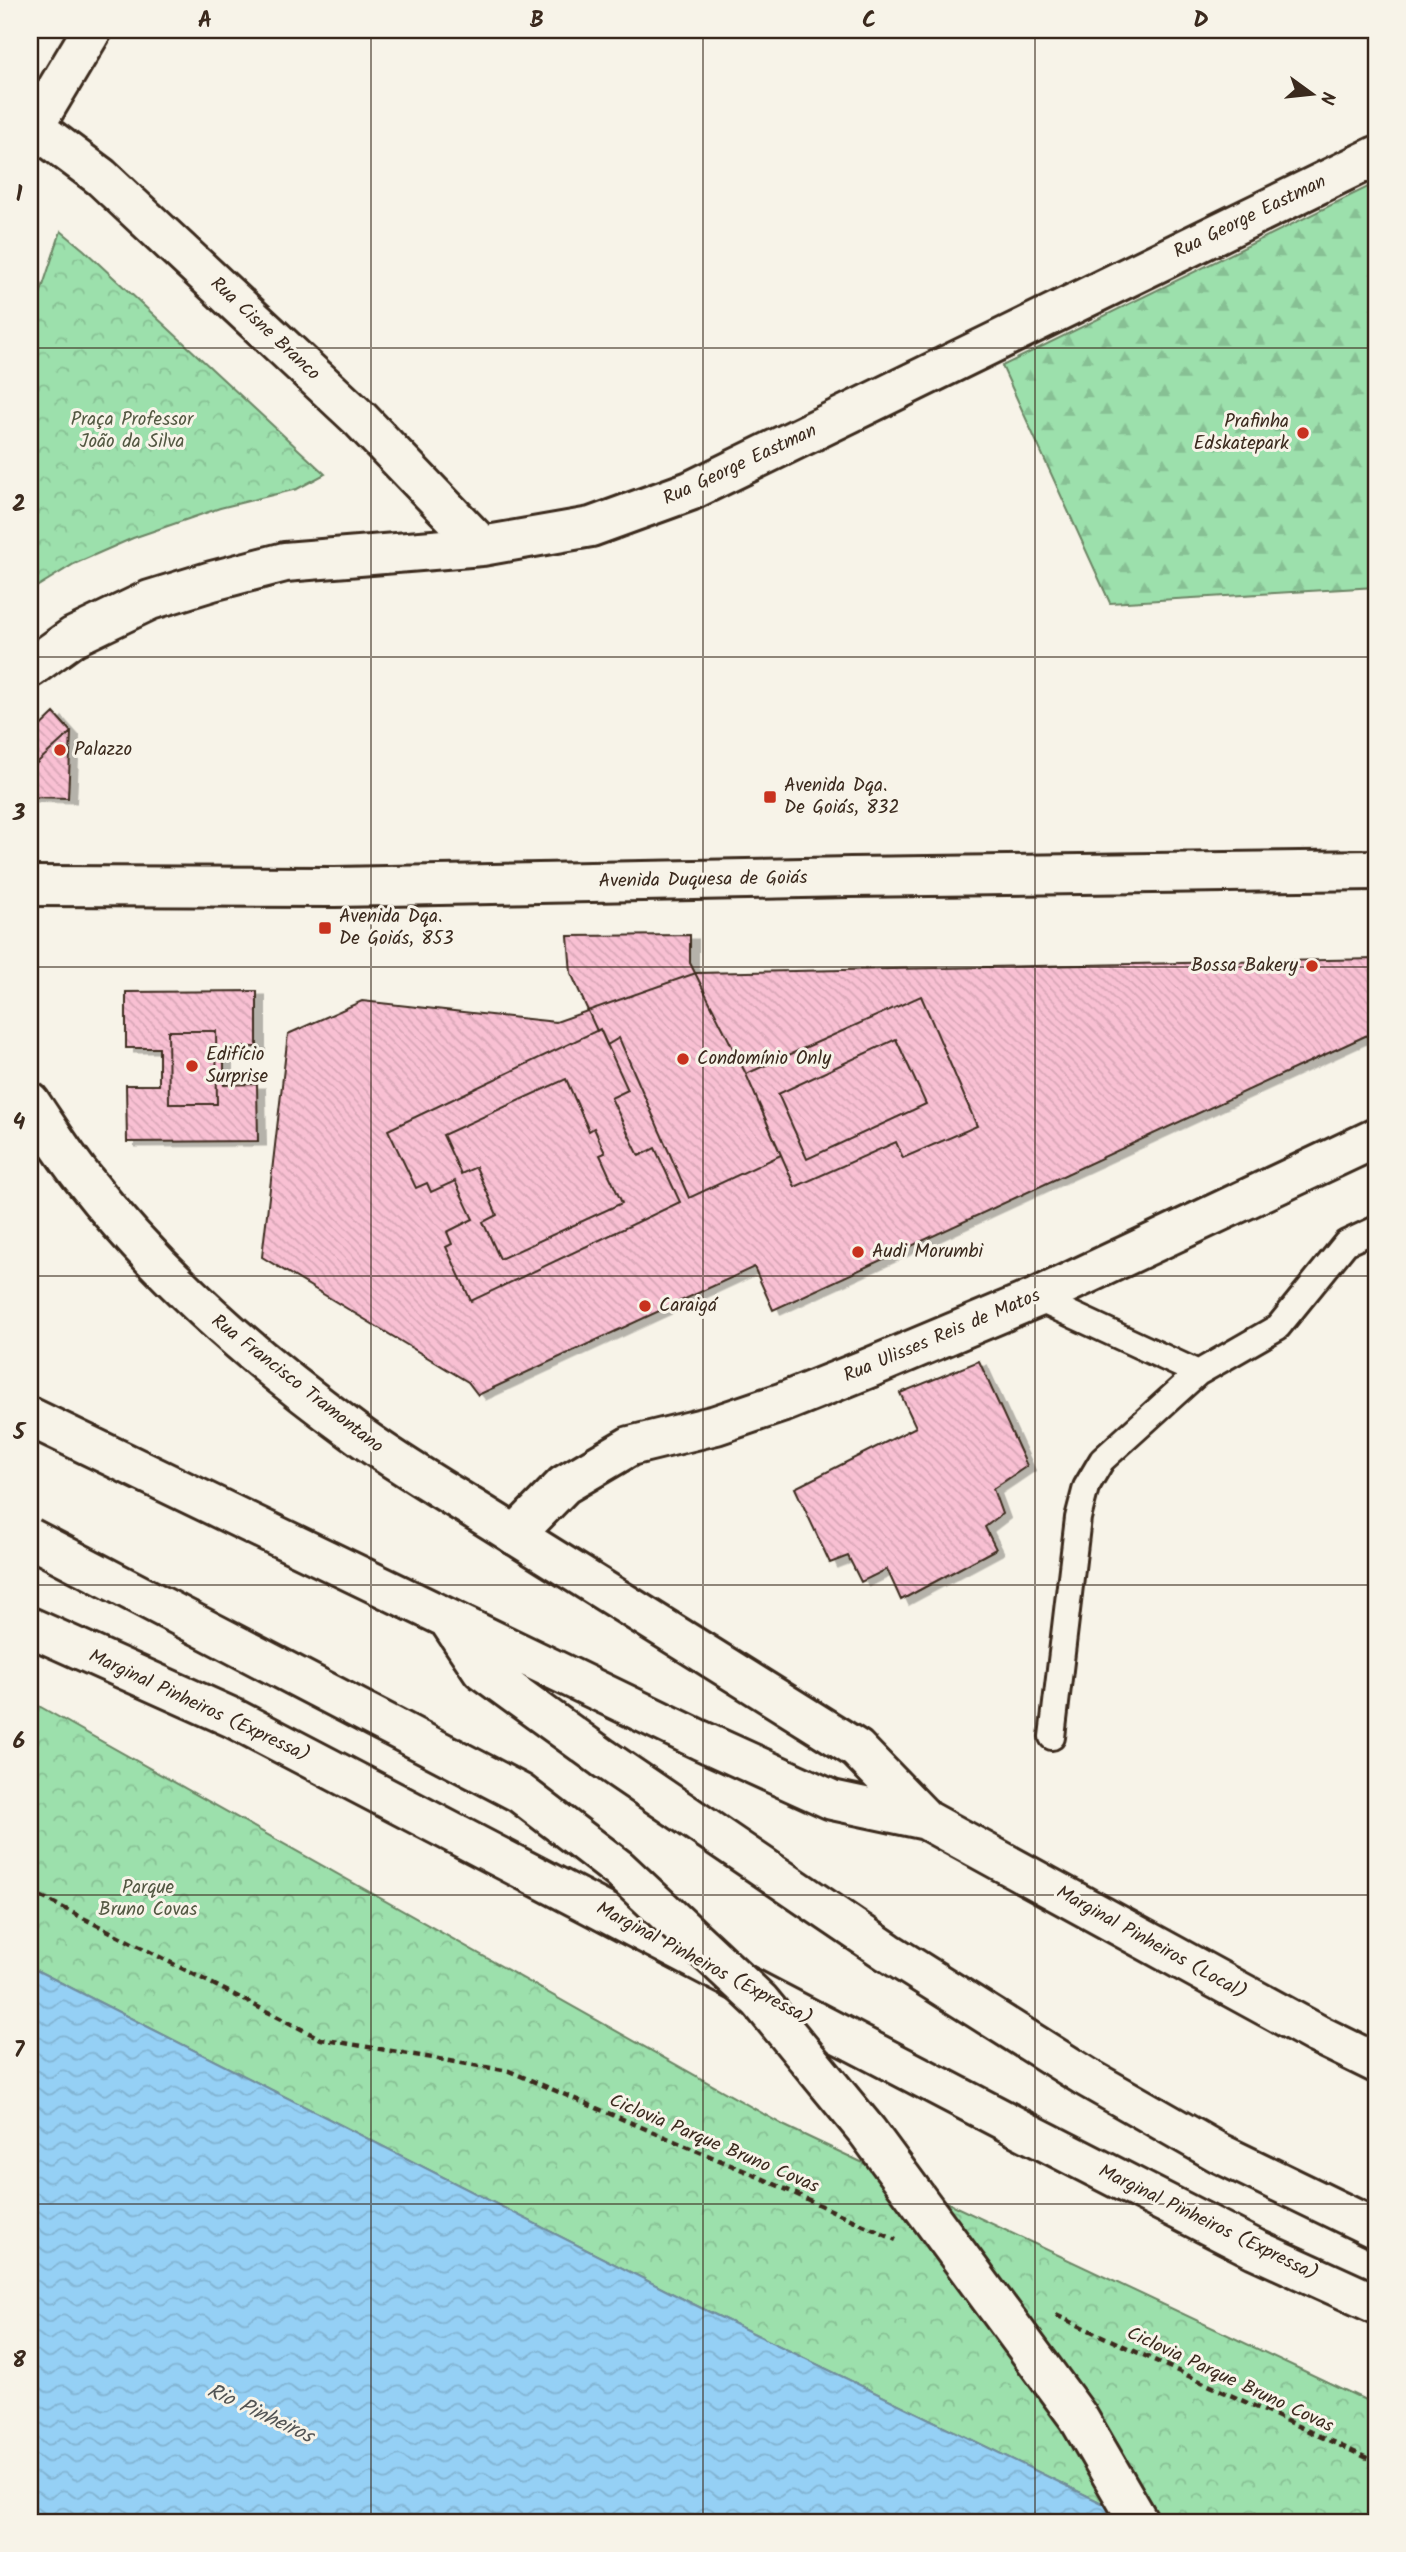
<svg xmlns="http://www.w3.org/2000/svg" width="1406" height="2552" viewBox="0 0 1406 2552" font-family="Kalam,sans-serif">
  <defs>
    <pattern id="forest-firs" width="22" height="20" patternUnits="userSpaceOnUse" patternTransform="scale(1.75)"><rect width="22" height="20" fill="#9ce0ac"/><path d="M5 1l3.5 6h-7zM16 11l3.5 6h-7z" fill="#87c094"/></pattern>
    <pattern id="park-crowns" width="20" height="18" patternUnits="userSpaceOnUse" patternTransform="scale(1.75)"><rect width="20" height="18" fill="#9ce0ac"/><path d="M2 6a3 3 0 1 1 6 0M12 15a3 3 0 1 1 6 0" fill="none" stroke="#87c094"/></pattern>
    <pattern id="water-waves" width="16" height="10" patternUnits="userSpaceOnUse" patternTransform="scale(1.75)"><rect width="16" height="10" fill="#95d0f5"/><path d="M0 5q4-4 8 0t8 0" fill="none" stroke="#81b3d2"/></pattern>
    <pattern id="building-back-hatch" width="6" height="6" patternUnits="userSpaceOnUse" patternTransform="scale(1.75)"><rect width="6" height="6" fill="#f9c0d3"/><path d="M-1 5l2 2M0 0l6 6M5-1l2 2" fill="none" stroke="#d6a5b5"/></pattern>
    <filter id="shadow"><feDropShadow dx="8" dy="4.5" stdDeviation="0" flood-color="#0004"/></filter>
  </defs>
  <rect width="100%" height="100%" fill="#f7f3e8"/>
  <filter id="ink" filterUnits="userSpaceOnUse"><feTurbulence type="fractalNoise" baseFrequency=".0143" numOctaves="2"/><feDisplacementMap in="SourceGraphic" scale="14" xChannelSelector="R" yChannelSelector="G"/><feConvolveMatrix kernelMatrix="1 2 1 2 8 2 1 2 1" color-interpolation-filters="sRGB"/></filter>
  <g filter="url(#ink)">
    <path fill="url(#forest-firs)" stroke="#6c8565" stroke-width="2" d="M1376,183v404l-266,16 -108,-237z"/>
    <path fill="url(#park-crowns)" stroke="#6c8565" stroke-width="2" d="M61,231l23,19 241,224 -28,15 -77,19 -87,30 -59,26 -44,27v-266z
      M30,1701l755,425 591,279v117h-235l-446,-217 -665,-338z"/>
    <path fill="url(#water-waves)" stroke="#718e9f" stroke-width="2" d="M30,1967l665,338 446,217h-1111z"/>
    <path fill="url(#building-back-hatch)" stroke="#3b2a1e" stroke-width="2" filter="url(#shadow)" d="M54,713l17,19 -41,37v-33z
      M71,732l-3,66 -38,-1v-28z
      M690,935v28l56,111 35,81 -92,43 -70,-160 -12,7 -7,-16 -3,2 -26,-58 -3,-37z
      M1376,959v72l-603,279 -19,-43 -276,128 -10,-13 -206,-125 26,-223 74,-33 194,21 140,-49z
      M257,991v56h-33v38l33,-1 1,57 -131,1 -1,-57h33v-37h-33v-56z
      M921,996l56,130 -74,32 -7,-16 -101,45 -49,-113z
      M600,1029l28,61 -17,8 28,58 16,-8 25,54 -209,99 -25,-54 6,-3 -5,-12 26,-13 -18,-38 -24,11 -4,-9 -11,5 -28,-58z
      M168,1031h48l1,73h-48z
      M896,1039l30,65 -119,55 -29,-65z
      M566,1079l23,52 5,-3 11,25 -5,2 22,48 -122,56 -17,-37 14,-7 -21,-48 -15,7 -18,-39z
      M979,1361l48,105 -34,23 9,25 -17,13 11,22 -95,51 -14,-31 -26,13 -13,-26 -18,7 -35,-75 121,-61 -16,-34z"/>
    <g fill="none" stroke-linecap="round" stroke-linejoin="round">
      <g stroke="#3b2a1e" stroke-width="30">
        <path id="lane" d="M1036,1298l162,75 80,-46 68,-84 30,-14
          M1052,1737l26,-219 8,-31 16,-27 96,-87"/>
      </g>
      <g stroke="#3b2a1e" stroke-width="44">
        <path id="street" d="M34,127l67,50 259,242 122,127
          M30,141l4,-14 58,-97
          M30,668l43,-31 77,-37 62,-19 73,-19 197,-16 109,-19 99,-36 686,-335
          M515,1535l49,-50 66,-39 86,-21 68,-23 85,-34 167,-70 340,-160"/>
      </g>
      <g stroke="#3b2a1e" stroke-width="44">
        <path id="secondary" d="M30,886l305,1 516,-10 525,-7
          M30,1102c17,25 33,51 52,75 76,98 171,181 271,254 51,38 108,69 162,104"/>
      </g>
      <g stroke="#3b2a1e" stroke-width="44">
        <path id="highway" d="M30,1417l670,323 132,60 94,20 391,214 59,29
          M515,1535l342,214 69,71
          M448,1619l34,51 121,88 285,194 198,125 133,76 157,76
          M30,1627l203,91 780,407 242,124 121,55"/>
      </g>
      <path stroke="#3b2a1e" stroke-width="4.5" stroke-dasharray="7 5" stroke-linecap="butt" d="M30,1891l291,148 188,32 250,106 137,63
        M1056,2315l320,147"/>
      <use href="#lane" stroke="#f7f3e8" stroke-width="24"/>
      <use href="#street" stroke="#f7f3e8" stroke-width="38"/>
      <use href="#secondary" stroke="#f7f3e8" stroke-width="38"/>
      <use href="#highway" stroke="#f7f3e8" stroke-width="38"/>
      <g stroke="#3b2a1e" stroke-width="44" stroke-linecap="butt">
        <path id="highway-bridge" d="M30,1538l490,255 99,76 141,132 107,130 211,286 61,105"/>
      </g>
      <use href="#highway-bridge" stroke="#f7f3e8" stroke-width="38"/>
    </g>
  </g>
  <path fill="none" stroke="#3b2a1e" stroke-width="2" stroke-opacity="0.55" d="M371,30v2492M703,30v2492M1035,30v2492M30,348h1346M30,657h1346M30,967h1346M30,1276h1346M30,1585h1346M30,1895h1346M30,2204h1346"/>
  <g fill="#c8321e" stroke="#f7f3e8" stroke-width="2.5">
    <circle cx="1303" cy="433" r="7"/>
    <circle cx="60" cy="750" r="7"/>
    <rect x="763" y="790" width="14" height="14" rx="3.5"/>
    <rect x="318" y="921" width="14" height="14" rx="3.5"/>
    <circle cx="1312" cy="966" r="7"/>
    <circle cx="683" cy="1059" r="7"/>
    <circle cx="192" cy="1066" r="7"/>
    <circle cx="858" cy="1252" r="7"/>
    <circle cx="645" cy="1306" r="7"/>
  </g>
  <g text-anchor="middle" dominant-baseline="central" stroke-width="6" stroke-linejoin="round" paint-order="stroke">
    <g font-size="19" fill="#3b2a1e" stroke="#f7f3e8">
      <text transform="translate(1250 217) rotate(-26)">Rua George Eastman</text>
      <text transform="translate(265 329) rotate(43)">Rua Cisne Branco</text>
      <text transform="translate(740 465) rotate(-25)">Rua George Eastman</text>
      <text transform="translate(703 880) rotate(-1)">Avenida Duquesa de Goiás</text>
      <text transform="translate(942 1336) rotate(-23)">Rua Ulisses Reis de Matos</text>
      <text transform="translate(297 1384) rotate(38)">Rua Francisco Tramontano</text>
      <text transform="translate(199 1706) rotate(25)">Marginal Pinheiros (Expressa)</text>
      <text transform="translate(1151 1943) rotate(29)">Marginal Pinheiros (Local)</text>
      <text transform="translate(704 1964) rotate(28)">Marginal Pinheiros (Expressa)</text>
      <text transform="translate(714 2144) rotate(23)">Ciclovia Parque Bruno Covas</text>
      <text transform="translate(1208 2223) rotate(26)">Marginal Pinheiros (Expressa)</text>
      <text transform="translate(1230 2380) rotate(25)">Ciclovia Parque Bruno Covas</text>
    </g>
    <g font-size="19" fill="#535842" stroke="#f7f3e8">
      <text x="132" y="420">Praça Professor<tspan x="132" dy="22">João da Silva</tspan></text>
      <text x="148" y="1888">Parque<tspan x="148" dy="22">Bruno Covas</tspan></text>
    </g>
    <g font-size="19" fill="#3b2a1e" stroke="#f7f3e8" text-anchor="start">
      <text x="1289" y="422" text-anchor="end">Prafinha<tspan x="1289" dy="22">Edskatepark</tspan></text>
      <text x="74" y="750">Palazzo</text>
      <text x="784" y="786">Avenida Dqa.<tspan x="784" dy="22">De Goiás, 832</tspan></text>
      <text x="339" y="917">Avenida Dqa.<tspan x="339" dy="22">De Goiás, 853</tspan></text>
      <text x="1298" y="966" text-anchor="end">Bossa Bakery</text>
      <text x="206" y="1055">Edifício<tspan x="206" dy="22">Surprise</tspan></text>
      <text x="697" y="1059">Condomínio Only</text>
      <text x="872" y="1252">Audi Morumbi</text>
      <text x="659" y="1306">Caraigá</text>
    </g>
    <g font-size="21" font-style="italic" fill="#525454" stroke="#f7f3e8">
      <text transform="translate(260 2414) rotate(25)">Rio Pinheiros</text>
    </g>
  </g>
  <rect width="1406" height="2552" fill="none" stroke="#f7f3e8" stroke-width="77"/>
  <g transform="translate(1312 94) rotate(105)" stroke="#f7f3e8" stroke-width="5" paint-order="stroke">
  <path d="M0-5L12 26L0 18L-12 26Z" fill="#3b2a1e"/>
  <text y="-10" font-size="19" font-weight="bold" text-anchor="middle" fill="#3b2a1e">N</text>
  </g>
  <rect x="38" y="38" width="1330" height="2476" fill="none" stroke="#3b2a1e" stroke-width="2.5"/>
  <g font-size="23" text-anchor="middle" font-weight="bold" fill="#3b2a1e">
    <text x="205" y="27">A</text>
    <text x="537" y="27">B</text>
    <text x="869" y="27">C</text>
    <text x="1201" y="27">D</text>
    <text x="19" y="201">1</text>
    <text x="19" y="511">2</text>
    <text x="19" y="820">3</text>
    <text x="19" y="1129">4</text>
    <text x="19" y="1439">5</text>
    <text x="19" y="1748">6</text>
    <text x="19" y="2057">7</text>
    <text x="19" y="2367">8</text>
  </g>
</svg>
